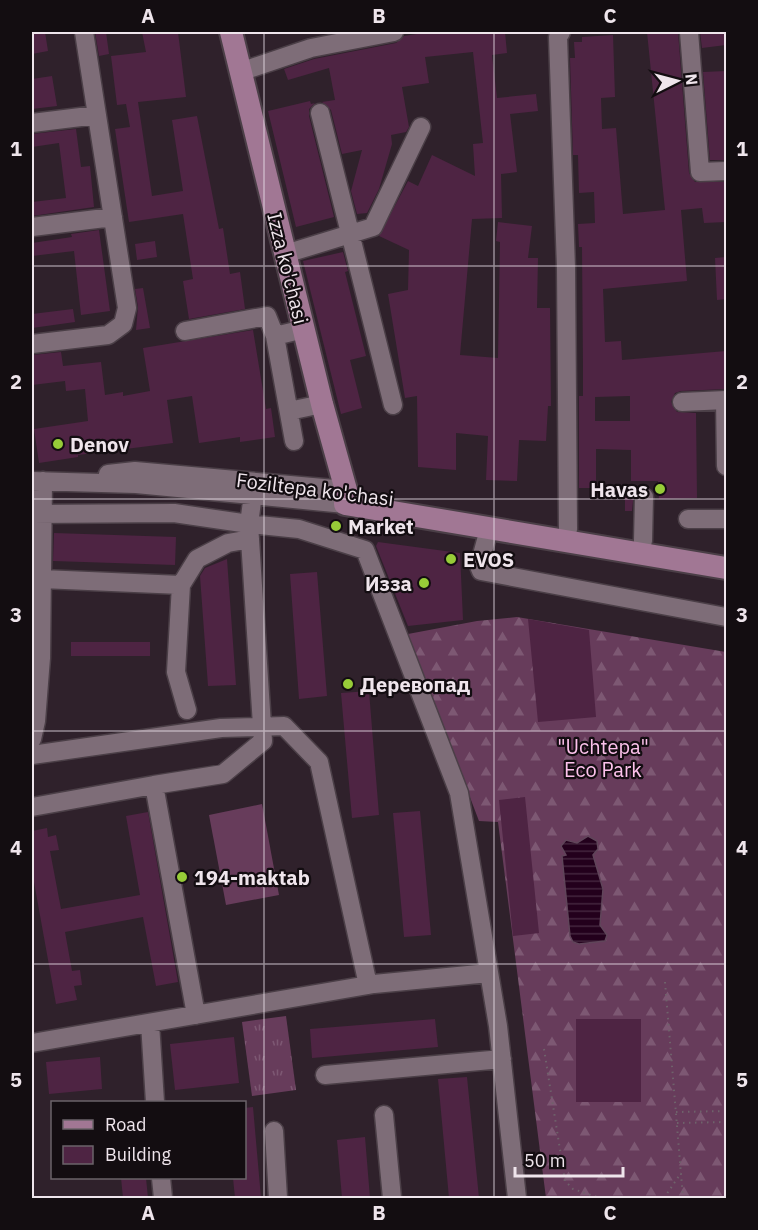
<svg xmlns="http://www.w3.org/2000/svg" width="758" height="1230" viewBox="0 0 758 1230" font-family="'IBM Plex Sans',sans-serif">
  <defs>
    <pattern id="grass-tufts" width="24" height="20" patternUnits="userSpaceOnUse" patternTransform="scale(1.5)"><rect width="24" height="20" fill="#673c5b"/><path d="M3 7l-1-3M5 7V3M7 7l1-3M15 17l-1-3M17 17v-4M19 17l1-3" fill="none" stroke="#7d5873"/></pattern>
    <pattern id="forest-firs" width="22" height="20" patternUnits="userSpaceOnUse" patternTransform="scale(1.5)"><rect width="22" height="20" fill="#673c5b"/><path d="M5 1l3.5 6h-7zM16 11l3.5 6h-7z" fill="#7d5873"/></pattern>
    <pattern id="water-rules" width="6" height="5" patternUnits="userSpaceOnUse" patternTransform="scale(1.5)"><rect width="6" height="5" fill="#23001c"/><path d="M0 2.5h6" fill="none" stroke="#43253d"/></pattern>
  </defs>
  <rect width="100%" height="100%" fill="#2f212b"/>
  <path fill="url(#grass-tufts)" d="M286,1016l10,74 -44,6 -10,-74z"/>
  <path fill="url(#forest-firs)" d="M517,617l209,35v546h-180l-48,-376 -19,-1 -71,-187 69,-13z"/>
  <path fill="#673c5b" d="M262,804l17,91 -53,10 -17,-90z"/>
  <path fill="url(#water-rules)" stroke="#60455a" stroke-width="1.5" d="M588,836l9,5 1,8 -5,6 10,34 -3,36 7,10 -2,6 -26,3 -6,-2 -3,-6 -8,-80 4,-1 -5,-9 5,-6 11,3z"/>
  <path fill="#4e2443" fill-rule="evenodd" d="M32,32h13l3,19 -16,3z
    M95,32h11l3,22 -10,2z
    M142,32h36l8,65 -48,5 14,94 31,-5 -11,-71 25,-4 22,113 4,-1 7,46 10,-2 5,37 -56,10 -6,-38 10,-2 -10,-65 -54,8 -14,-93 15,-2 -4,-23 -9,1 -6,-49 35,-4z
    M429,32h76l2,21 -15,2 5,43 39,-4 2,17 -28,3 7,58 -16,2 1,44 -30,1 -12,136 38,3 2,-116 -4,-1 2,-19 34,4 -4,32h10l-1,50h13l1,98h-3l-2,35 -27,-1 -2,41 -31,-1 2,-44 -32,-3v37l-38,-3 -1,-71 -12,2 -17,-104 20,-4 1,-40 -30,-14 29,-55 10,5 14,-31 43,21 -2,-32 10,-1 -10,-91 -48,5 4,26 -27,4 7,40 -3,5 -15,3 1,9 -13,45 -12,24 -10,1 -6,-23 11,-41 -20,4 -11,-44 -9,-8 13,-2 -6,-32 -41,12 -4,-11 30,-10 82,-16 8,-7z
    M647,32h31l11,141 6,9h31v40l-22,1 -2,-15 -21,2 6,71 -84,8 2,53 16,-1 1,19 104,-9v38l-45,2 -6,2 -4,9 6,10 19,1 1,85 -38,1 -1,-18h-27v-31l-35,-1v39h-17v-92h4v-29l-1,-120h-3l-1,-23 17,-1 -1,-31 -15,1 -1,-38h-5l-3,-97h5l-1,-16h8v-5l31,-2 2,62 -14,1 1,31 14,-1 7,86 42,-4zM630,396v25h-35v-24z
    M700,32h26v13l-24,3z
    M726,71v89h-16l-7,-88z
    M52,76l5,30 -25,3v-30z
    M310,101l1,3 4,-1 -6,6v7l25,101 -38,10 -28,-116z
    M76,129l5,38 9,-1 4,41 -62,9v-14l34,-4 -7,-55 -27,4v-13z
    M99,230l11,81 -29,4 -7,-64 -42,5v-13l40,-6 -1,-3z
    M155,241l2,16 -20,3 -2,-16z
    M343,252l5,19 -3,1 21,84 -16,4 12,48 -21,6 -38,-153z
    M726,257v42l-9,1 -2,-42z
    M143,288l7,40 -14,2 2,-23 -3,-18z
    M73,309l2,13 -43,6v-14z
    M253,330l13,79 5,-1 4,29 -35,5v-5l-41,6 -7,-47 -25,4 6,43 -95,12v2l-39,6 -5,-34 54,-8 -3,-32 -19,2 -1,-10 -33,4v-30l29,-3 2,14 38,-4 4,33 18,-3v4l27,-5 -7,-43z
    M625,491h9l-2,20h-7z
    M54,533l122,4 -1,28 -122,-4z
    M378,542l82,11 3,67 -55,6 -32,-80z
    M227,559l9,126 -28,1 -8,-110 5,-8z
    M317,572l10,124 -28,3 -9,-125z
    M528,619l61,11 7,87 -58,5z
    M71,642h79v14h-79z
    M369,691l10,124 -27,3 -11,-125z
    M525,797l14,136 -26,3 -14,-136z
    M420,811l11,124 -27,2 -11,-124z
    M148,812l30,170 -22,4 -13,-69 -78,15 7,39 8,-1 2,15 -8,1 3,14 -21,4 -24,-133v-40l15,-3 1,9 8,-2 3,15 -9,1 11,58 79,-14 -14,-79z
    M435,1019l3,28 -126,11 -2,-29z
    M576,1019h65v83h-65z
    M234,1037l5,46 -64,7 -5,-46z
    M100,1057l2,32 -53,5 -3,-32z
    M467,1077l12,121h-30l-11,-119z
    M253,1107l8,91h-26l-2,-20h11v-70z
    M365,1137l5,61h-28l-5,-58z
    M121,1178h25l2,20h-25z"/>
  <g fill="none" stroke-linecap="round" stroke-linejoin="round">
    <g stroke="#4b3f47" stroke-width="21">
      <path id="minor" d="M561,32l-3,5 8,231 2,261 -3,13
        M689,32l11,140 26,-1
        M240,72l71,-24 83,-16
        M320,113l73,292
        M32,123l65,-8
        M32,227l81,-10
        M285,254l88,-27 48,-100
        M185,331l82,-15 8,20
        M32,344l76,-9 15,-11 4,-16 -43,-276
        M725,400l1,66
        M682,402l44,-2
        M289,411l33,-7
        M294,441l-19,-105 29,-7
        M108,474l27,-3 211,19
        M32,481l104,3 209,20
        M253,494l-4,30 50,5 66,21 94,243 39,233 19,172
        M32,514l142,-1 75,11 14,217 -40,33 -69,11
        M688,519h38
        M489,529l-10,37 2,5 245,46
        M643,541l1,-44
        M42,579l139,6 16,-26 31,-16 22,-4
        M181,585l-5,87 11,38
        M32,739l4,-18 5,-63 2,-177
        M32,755l189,-27 63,-2 35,36 49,223
        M32,807l122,-22 42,230
        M150,1023l5,79
        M32,1043l342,-59 115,-11
        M325,1075l177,-16
        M384,1115l8,83
        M274,1131l4,67
        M161,1178l2,20"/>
    </g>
    <g stroke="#4b3f47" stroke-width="26">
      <path id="major" d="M231,32l91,372 24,86 -1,14 381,64"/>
    </g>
    <path stroke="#6f626b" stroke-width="2" stroke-dasharray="1.5 4.5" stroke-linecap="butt" d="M665,982l18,216
      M544,1049l21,132 8,8 27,9
      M676,1112l50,-1
      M677,1123l49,-1
      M664,1198l17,-25"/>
    <use href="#minor" stroke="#7e6d78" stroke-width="18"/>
    <use href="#major" stroke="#a17794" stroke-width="22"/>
  </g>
  <path fill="none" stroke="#efe5ec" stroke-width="1.5" stroke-opacity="0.55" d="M264,32v1166M494,32v1166M32,266h694M32,499h694M32,731h694M32,964h694"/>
  <g fill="#97cc38" stroke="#130d11" stroke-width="2">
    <circle cx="58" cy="444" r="6"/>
    <circle cx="660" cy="489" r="6"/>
    <circle cx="336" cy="526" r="6"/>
    <circle cx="451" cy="559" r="6"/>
    <circle cx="424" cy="583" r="6"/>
    <circle cx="348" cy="684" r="6"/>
    <circle cx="182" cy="877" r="6"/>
  </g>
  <g text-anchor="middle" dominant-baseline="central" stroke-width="4.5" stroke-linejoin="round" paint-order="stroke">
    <g font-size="20" fill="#efe5ec" stroke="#130d11">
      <text transform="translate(288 268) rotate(76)">Izza ko'chasi</text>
      <text transform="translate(315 489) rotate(7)">Foziltepa ko'chasi</text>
    </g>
    <g font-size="20" font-weight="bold" fill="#efe5ec" stroke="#130d11" text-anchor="start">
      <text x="70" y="444">Denov</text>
      <text x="648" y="489" text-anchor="end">Havas</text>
      <text x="348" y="526">Market</text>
      <text x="463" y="559">EVOS</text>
      <text x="412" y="583" text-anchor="end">Изза</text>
      <text x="360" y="684">Деревопад</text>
      <text x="194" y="877">194-maktab</text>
    </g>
    <g font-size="20" fill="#fdc2ec" stroke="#130d11">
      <text x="603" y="746">"Uchtepa"<tspan x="603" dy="23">Eco Park</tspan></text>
    </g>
  </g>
  <rect width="758" height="1230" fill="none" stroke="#130d11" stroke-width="66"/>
  <rect x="51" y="1101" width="195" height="78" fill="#130d11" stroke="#6b6369" stroke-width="1.5"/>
  <rect x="63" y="1120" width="30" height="9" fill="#a17794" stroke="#6b6369" stroke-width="1.5"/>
  <text x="105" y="1131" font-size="18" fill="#efe5ec">Road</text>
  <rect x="63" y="1146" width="30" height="18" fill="#4e2443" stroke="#6b6369" stroke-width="1.5"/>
  <text x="105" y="1161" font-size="18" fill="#efe5ec">Building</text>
  <g transform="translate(677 81) rotate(84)" stroke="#130d11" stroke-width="4.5" paint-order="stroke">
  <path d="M0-4.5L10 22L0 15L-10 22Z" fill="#efe5ec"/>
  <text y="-9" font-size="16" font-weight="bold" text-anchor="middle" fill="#efe5ec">N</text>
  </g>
  <path d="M515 1167v9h108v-9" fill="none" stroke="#efe5ec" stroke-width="3"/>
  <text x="524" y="1167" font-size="18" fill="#efe5ec" stroke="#130d11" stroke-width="4.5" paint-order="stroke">50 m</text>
  <rect x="33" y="33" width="692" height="1164" fill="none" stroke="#efe5ec" stroke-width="2"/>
  <g font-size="20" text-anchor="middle" font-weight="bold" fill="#efe5ec">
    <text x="148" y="23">A</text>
    <text x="379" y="23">B</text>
    <text x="610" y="23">C</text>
    <text x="16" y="156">1</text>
    <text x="742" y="156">1</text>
    <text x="16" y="389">2</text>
    <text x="742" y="389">2</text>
    <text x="16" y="622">3</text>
    <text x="742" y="622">3</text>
    <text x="16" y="855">4</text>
    <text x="742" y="855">4</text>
    <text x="16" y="1087">5</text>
    <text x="742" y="1087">5</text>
    <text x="148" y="1220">A</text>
    <text x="379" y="1220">B</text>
    <text x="610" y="1220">C</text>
  </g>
</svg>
